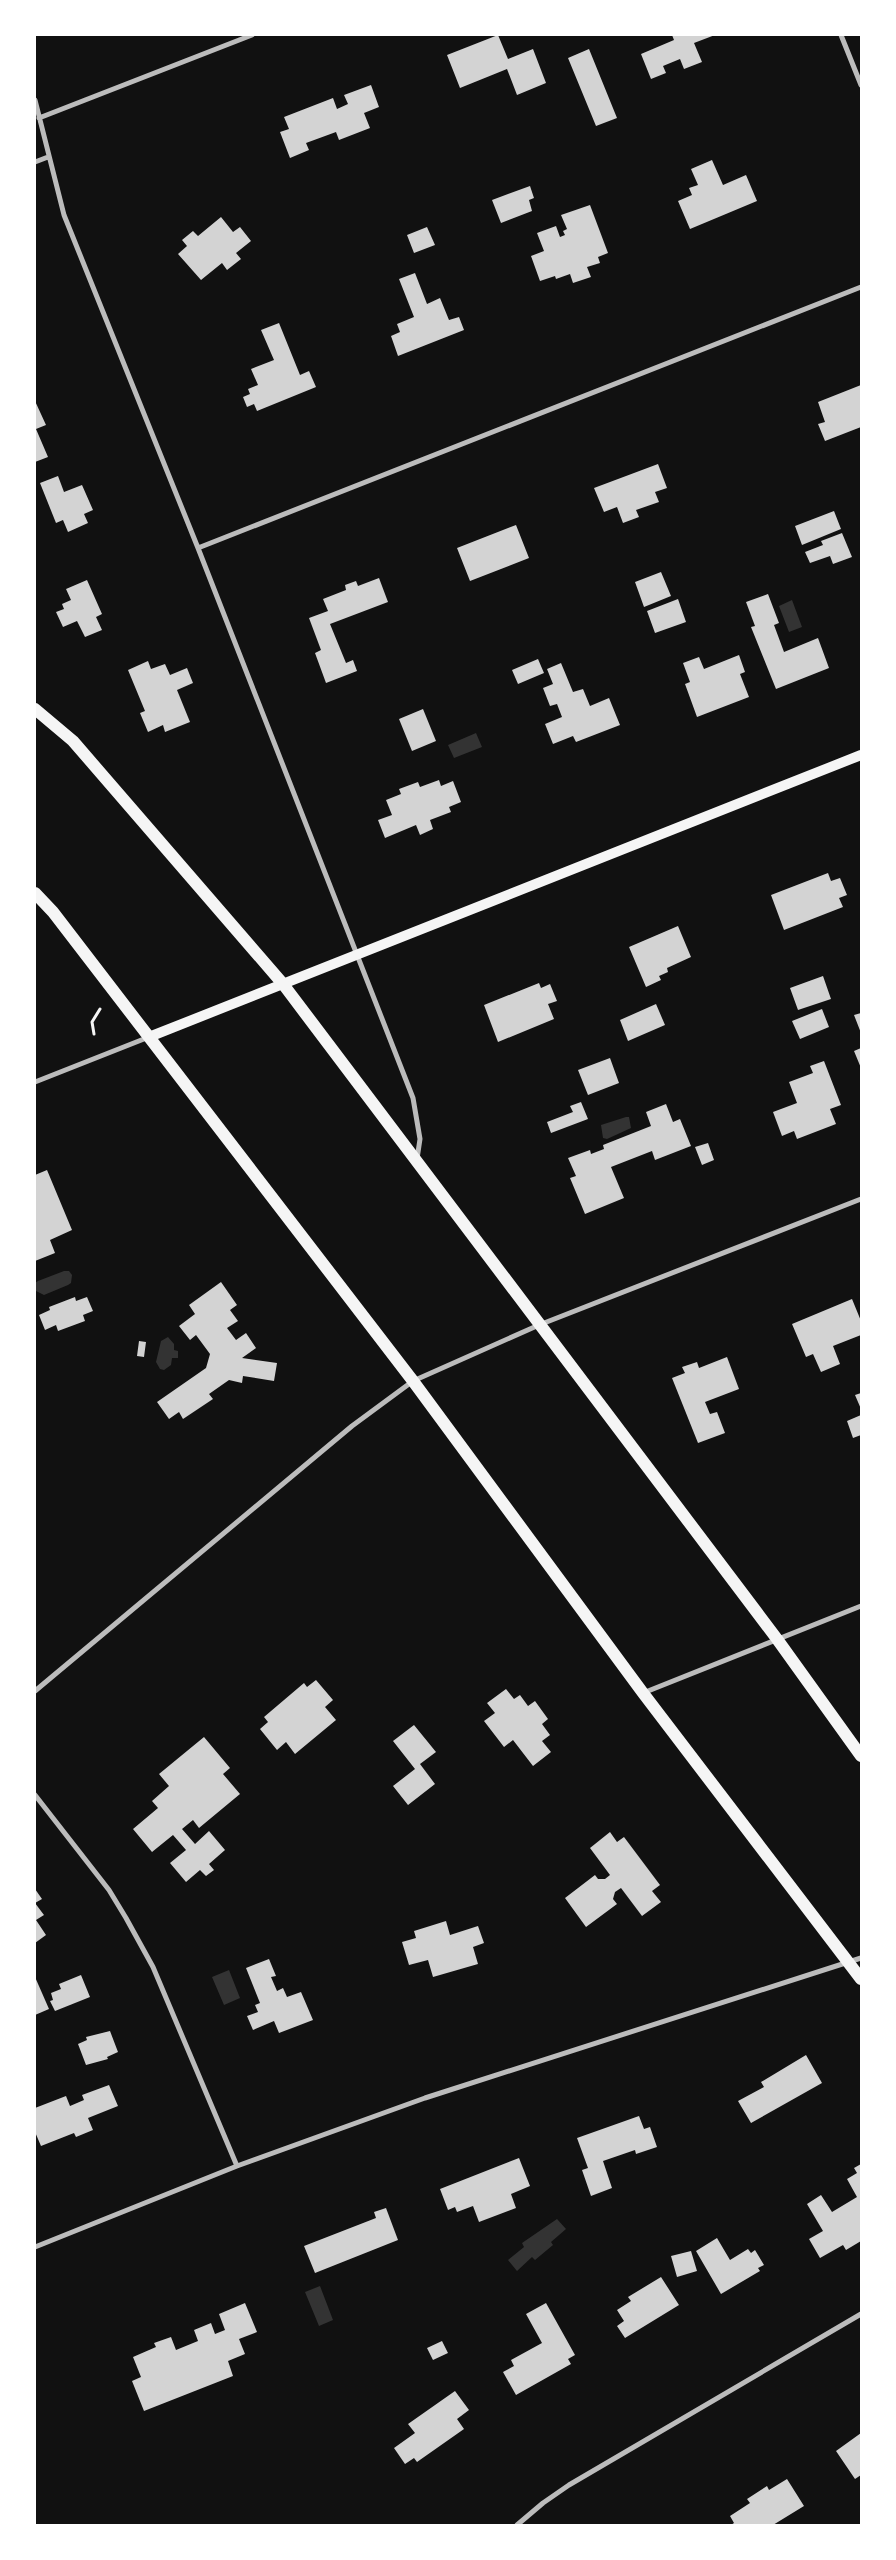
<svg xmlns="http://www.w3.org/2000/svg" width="896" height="2560" viewBox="0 0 896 2560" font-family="'Open Sans',sans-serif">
  <rect width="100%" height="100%" fill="#111"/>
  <path fill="#333" d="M792,600l10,27 -13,5 -10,-26z
    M476,733l6,14 -28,11 -6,-13z
    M626,1117h3l2,11 -24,11 -4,-1 -2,-13z
    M64,1271h5l3,4 -1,8 -3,2 -24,10 -8,-4 -1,-8 3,-2z
    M168,1337l6,7v6l4,1v7h-6l-1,7 -7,5 -4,-1 -4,-7 5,-21z
    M229,1970l11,28 -16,7 -12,-28z
    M557,2219l9,10 -15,13 2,3 -18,15 -3,-3 -15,14 -9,-11 16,-13 -2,-4z
    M320,2286l13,34 -14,6 -14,-34z"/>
  <path fill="#d3d3d3" d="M498,35l10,24 25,-10 13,34 -29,12 -10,-26 -47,19 -13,-33z
    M672,35h43l-21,8 8,19 -18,7 -4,-10 -17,7 3,7 -15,6 -10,-25 33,-14z
    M589,49l28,69 -21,8 -28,-68z
    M371,85l8,22 -15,6 6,15 -31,12 -3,-8 -30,11 3,7 -19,8 -10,-26 9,-3 -5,-12 49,-19 4,11 11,-5 -4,-9z
    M712,160l11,25 23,-10 11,26 -67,28 -12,-28 14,-6 -3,-7 9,-3 -7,-16z
    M530,186l4,12 -5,2 3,11 -31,12 -9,-23z
    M590,205l18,48 -10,4 2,6 -13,4 4,10 -18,6 -3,-9 -14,5 -1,-3 -15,5 -9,-25 13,-5 -7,-18 19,-7 4,11 5,-2 -2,-4 4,-2 -6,-14z
    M221,217l12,15 7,-5 11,14 -15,12 5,6 -14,11 -5,-7 -21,17 -23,-26 9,-8 -5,-6 11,-9 5,5z
    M427,227l8,18 -21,8 -7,-18z
    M415,273l12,31 13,-6 9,22 10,-3 5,13 -66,26 -7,-20 9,-4 -3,-8 17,-7 -15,-38z
    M279,323l21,52 9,-4 7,16 -59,24 -3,-7 -7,3 -4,-10 7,-3 -2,-5 10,-4 -7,-16 23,-9 -13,-30z
    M861,385v42l-36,14 -7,-17 7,-2 -7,-20z
    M35,401l11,24 -10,4 12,28 -13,5z
    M658,464l9,24 -12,4 4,10 -23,8 3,7 -16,6 -6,-16 -13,5 -10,-24z
    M58,476l6,16 18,-7 11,25 -9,4 4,9 -20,9 -5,-12 -7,3 -16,-40z
    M834,511l7,18 -39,16 -7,-19z
    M516,525l13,33 -59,23 -13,-33z
    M842,533l10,24 -19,7 -3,-8 -20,7 -5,-11 18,-7 -2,-4z
    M661,572l10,24 -27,11 -9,-25z
    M379,578l9,24 -58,22 16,39 7,-3 4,11 -31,12 -11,-30 6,-3 -12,-32 19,-7 -5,-12 23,-9 -1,-5 11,-4 2,5z
    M87,580l15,34 -6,3 6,13 -17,7 -8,-16 -14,6 -7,-15 8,-3 -2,-5 9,-4 -5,-11z
    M768,594l11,29 -5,2 10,27 34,-14 11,30 -53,21 -25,-62 4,-1 -9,-24z
    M678,599l8,23 -31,11 -8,-22z
    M739,655l6,17 -5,2 9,23 -52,20 -12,-33 5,-2 -7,-19 16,-6 5,12z
    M538,659l6,14 -26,11 -6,-14z
    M148,661l3,8 14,-5 5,11 17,-7 6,15 -16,7 13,32 -25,10 -2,-7 -15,7 -8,-19 5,-2 -17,-41z
    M561,663l12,29 10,-3 7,17 19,-8 11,27 -44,17 -3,-6 -20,8 -8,-20 17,-7 -5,-13 -7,2 -7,-18 10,-4 -6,-15z
    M423,709l13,32 -24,10 -13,-32z
    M439,780l2,6 12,-5 8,21 -12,5 2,5 -21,8 3,9 -13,6 -4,-10 -31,13 -7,-18 14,-5 -6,-15 15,-6 -2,-5 19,-7 2,5z
    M828,873l3,8 9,-3 7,17 -8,3 4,9 -59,23 -13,-35z
    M678,926l13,31 -24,11 1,4 -9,4 2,4 -15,7 -17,-40z
    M823,976l8,23 -33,11 -8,-22z
    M539,983l2,5 9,-4 7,17 -9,3 6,15 -56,23 -14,-37z
    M656,1004l9,21 -37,16 -8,-21z
    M822,1009l7,18 -29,12 -8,-18z
    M861,1013v20l-7,-18z
    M861,1048v20l-7,-17z
    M610,1058l9,25 -31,12 -10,-25z
    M824,1061l17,44 -11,4 6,15 -39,15 -3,-8 -12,5 -9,-24 24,-9 -8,-21 24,-9 -3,-7z
    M581,1102l7,17 -37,14 -4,-11 26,-10 -3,-6z
    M666,1104l7,18 7,-3 11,27 -36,14 -3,-9 -41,16 13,31 -39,16 -15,-36 6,-2 -8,-18 22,-8 1,4 13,-5 -1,-4 48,-19 -5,-14z
    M708,1143l6,17 -12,5 -7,-18z
    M47,1170l25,60 -22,10 5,13 -20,8v-86z
    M221,1282l16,23 -7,5 8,11 -11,7 9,12 10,-7 10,15 -14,10 35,5 -3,18 -31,-5 -1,7 -13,-3 -20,14 4,5 -30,20 -4,-7 -10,7 -12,-17 49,-34 4,-14 -14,-19 -6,5 -11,-14 16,-12 -6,-9z
    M75,1297l1,4 11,-4 6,14 -10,4 2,6 -27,10 -2,-6 -11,5 -6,-15 11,-5 -1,-3z
    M852,1299l9,22v14l-28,11 7,18 -19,8 -8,-18 -7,3 -14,-33z
    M139,1341l7,1 -2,15 -7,-1z
    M727,1357l12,32 -34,13 5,12 7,-2 8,21 -27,10 -26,-65 13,-5 -3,-6 15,-5 2,6z
    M861,1393v16l-6,-14z
    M861,1415v20l-8,3 -6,-17z
    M316,1680l17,20 -8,7 11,13 -41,34 -9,-12 -9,8 -17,-21 8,-7 -4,-5 40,-34 3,4z
    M506,1689l8,10 6,-4 8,11 7,-5 13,18 -6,5 8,11 -8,6 9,11 -18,14 -20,-26 -9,7 -20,-26 11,-8 -8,-10z
    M414,1725l22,27 -16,12 15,20 -27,21 -15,-19 22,-17 -22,-28z
    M204,1737l26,31 -7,6 17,20 -41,34 -6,-8 -11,9 13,15 14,-13 16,19 -16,14 5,6 -8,6 -6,-6 -14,12 -16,-19 16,-13 -13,-15 -21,17 -19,-23 25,-21 -6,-7 17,-15 -10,-12z
    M610,1832l7,10 7,-5 36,48 -8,6 9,11 -19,14 -21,-28 -6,4 -2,7 4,5 -31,23 -21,-29 30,-23 3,4h7l5,-4 -20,-27z
    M35,1889l7,10 -7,4 9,12 -8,5 10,15 -11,8z
    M446,1921l4,14 28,-9 6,17 -11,4 5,17 -45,13 -5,-17 -19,5 -7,-23 14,-4 -2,-7z
    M269,1959l7,17 -5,1 6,14 6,-3 4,9 14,-5 12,28 -34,13 -5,-12 -21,9 -6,-14 11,-4 -3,-7 5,-2 -14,-35z
    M81,1975l9,22 -35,14 -5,-10 3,-1 -2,-7 10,-4 -2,-5z
    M35,1977l14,32 -14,6z
    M110,2031l8,21 -11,5 1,2 -22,6 -8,-21 9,-4 -1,-3z
    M806,2055l16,28 -71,40 -13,-22 26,-14 -3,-5z
    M109,2085l9,21 -30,12 5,12 -17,7 -2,-4 -33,13 -6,-14v-24l31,-12 4,10 14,-6 -2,-5z
    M639,2116l5,13 6,-2 7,20 -21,7 -1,-4 -32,11 9,27 -21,8 -9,-26 6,-2 -11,-30z
    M519,2158l11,28 -19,8 5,14 -37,14 -6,-16 -16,6 -2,-5 -7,3 -8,-21z
    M861,2164v77l-15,9 -3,-5 -23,13 -11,-19 14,-8 -16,-27 14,-9 11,17 25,-15 -10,-18 10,-6 -3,-5z
    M386,2208l12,32 -83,33 -11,-27 72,-28 -2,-6z
    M717,2238l13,22 18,-11 3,4 4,-3 9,15 -6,3 2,3 -39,23 -25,-43z
    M691,2251l6,20 -20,6 -6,-21z
    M661,2277l18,28 -54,33 -8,-12 7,-5 -7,-11 14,-9 -3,-4z
    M245,2303l12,29 -18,7 6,15 -17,7 5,15 -89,35 -12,-30 9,-4 -8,-20 23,-10 -2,-4 17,-6 5,13 22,-9 -4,-11 17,-7 4,11 10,-4 -6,-16z
    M546,2303l29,52 -7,4 3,5 -55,31 -13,-23 11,-6 -3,-6 31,-17 -16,-29z
    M442,2341l6,12 -15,7 -6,-12z
    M455,2391l14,19 -12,9 7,10 -47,33 -3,-4 -9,6 -11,-16 21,-15 -7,-9z
    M861,2433v42l-6,4 -19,-28z
    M787,2479l17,27 -31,19h-42l3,-2 -4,-7 20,-13 -3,-4 20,-13 2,4z"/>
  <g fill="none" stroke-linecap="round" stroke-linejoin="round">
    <path stroke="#f5f5f5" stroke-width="3" d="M94,1034l-2,-12 8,-13"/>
    <path stroke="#bcbcbc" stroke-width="5" d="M841,35l20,50
      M35,100l29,115 134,333 215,550 7,41 -3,20
      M39,118l213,-83
      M35,162l13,-5
      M198,548l663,-261
      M35,1082l114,-45
      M35,1691l317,-265 61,-45 126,-56 322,-126
      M643,1693l218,-87
      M35,1795l74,95 17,28 27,49 84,199
      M35,2247l202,-81 188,-68 436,-140
      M517,2525l26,-22 26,-18 292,-171"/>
    <path stroke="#f5f5f5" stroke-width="10" d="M149,1037l712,-282"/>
    <path stroke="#f5f5f5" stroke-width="12" d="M35,709l38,32 210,243 494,655 84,117
      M35,893l18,19 360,469 230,312 218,286"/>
  </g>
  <rect width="896" height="2560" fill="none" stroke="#ffffff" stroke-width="72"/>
</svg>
